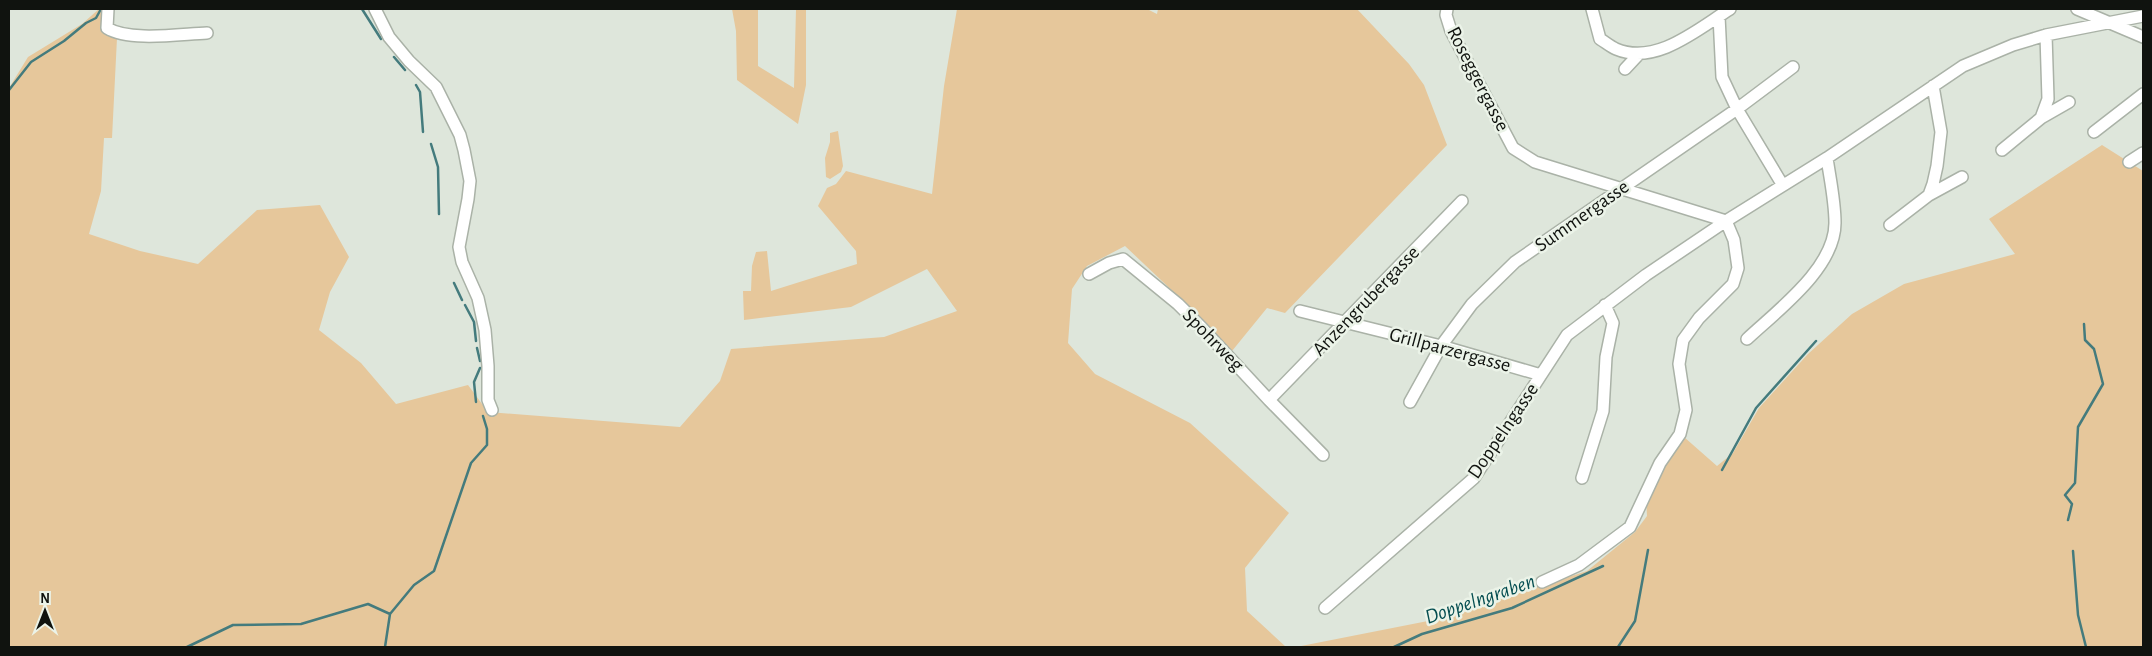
<svg xmlns="http://www.w3.org/2000/svg" width="2152" height="656" viewBox="0 0 2152 656" font-family="'Alegreya Sans',sans-serif">
  <rect width="100%" height="100%" fill="#dee6db"/>
  <path fill="#e6c79b" d="M99,9h5l3,24 10,5 -5,100h-8l-3,53 -12,43 51,17 58,13 59,-54 63,-5 29,52 -19,35 -11,38 42,33 35,41 72,-19 20,27 192,15 40,-46 11,-32 153,-12 73,-26 -30,-42 -76,38 -107,13 -1,-29h8l1,-25 4,-14 11,-1 4,40 86,-27 -1,-13 -38,-45 9,-18 9,-4 10,-13 86,23 12,-108 13,-77h190l10,5 1,-5h199l52,55 15,21 23,60 -162,168 -18,-5 -35,43 -33,-35 -74,-70 -38,20 -15,23 -4,54 27,31 95,49 99,90 -44,55 2,43 39,36h-1277v-559l19,-31 54,-33z
    M732,9h26v57l36,22 2,-79h10v76l-8,39 -61,-44 -1,-49z
    M838,131l5,35 -2,6 -11,7 -4,-2 -1,-19 5,-16v-9z
    M2102,145l41,26v476h-847l142,-28 149,-48 48,-39 12,-16 -1,-18 16,-31 22,-30 33,29 16,-13 26,-45 49,-54 44,-40 52,-30 111,-30 -26,-35z"/>
  <g fill="none" stroke-linecap="round" stroke-linejoin="round">
    <path stroke="#447b7d" stroke-width="2.5" d="M362,9l19,30
      M394,57l11,13
      M416,85l4,7 3,40
      M9,90l22,-28 33,-21 22,-18 10,-5 5,-9
      M431,144l7,23 1,47
      M454,283l8,17
      M465,305l9,17 2,19
      M477,348l3,13
      M476,402l-2,-20 6,-14
      M1722,470l34,-62 60,-67
      M2068,520l4,-16 -7,-9 10,-12 3,-56 25,-43 -9,-35 -9,-9 -1,-16
      M2073,551l5,64 8,32
      M187,647l46,-22 68,-1 67,-20 22,10
      M385,647l5,-33 24,-29 20,-14 37,-108 16,-18v-16l-4,-13
      M1394,647l28,-13 90,-26 91,-42
      M1618,647l17,-26 13,-71"/>
    <g stroke="#aab2a7" stroke-width="14">
      <path id="minor" d="M108,9l-1,19c23,14 73,6 100,5
        M375,9l14,28 20,24 27,26 24,48 4,15 6,31 -2,18 -9,48 3,15 16,36 7,32 3,36v34l4,10
        M1447,9l-1,6 5,16 62,117 22,14 191,59 8,19 4,28 -5,16 -34,34 -16,22 -4,24 7,46 -6,24 -20,29 -30,64 -51,38 -37,17
        M1592,9l8,30c5,3 11,8 16,10 40,17 82,-20 114,-40
        M2077,9l66,28
        M1719,16l3,61 15,32 45,75
        M1625,69l14,-15
        M2041,118l28,-16
        M2094,132l49,-38
        M2002,150l39,-32 7,-19 -2,-64
        M2129,162l14,-9
        M1929,195l33,-18
        M1890,225l39,-30 4,-11 4,-18 4,-34 -8,-46
        M1089,274l20,-11 14,-4 55,45 24,24 67,72 54,55
        M1300,311l141,35 100,29
        M1747,339c31,-29 88,-71 88,-116 0,-22 -5,-44 -8,-65
        M1269,400l193,-199
        M1410,402l31,-56 31,-42 43,-42 222,-153 56,-42
        M1582,478l21,-67 3,-54 7,-34 -8,-18
        M1325,608l149,-130 93,-143 79,-60 80,-54 101,-63 136,-92 50,-21 33,-10 97,-19"/>
    </g>
    <use href="#minor" stroke="#fff" stroke-width="11"/>
  </g>
  <g text-anchor="middle" dominant-baseline="central" stroke-width="5" stroke-linejoin="round" paint-order="stroke">
    <g font-size="20" fill="#10130f" stroke="#ebf3e8">
      <text transform="translate(1478 79) rotate(63)">Roseggergasse</text>
      <text transform="translate(1582 216) rotate(-35)">Summergasse</text>
      <text transform="translate(1366 301) rotate(-46)">Anzengrubergasse</text>
      <text transform="translate(1213 340) rotate(46)">Spohrweg</text>
      <text transform="translate(1450 350) rotate(15)">Grillparzergasse</text>
      <text transform="translate(1503 431) rotate(-56)">Doppelngasse</text>
    </g>
    <g font-size="21" font-style="italic" fill="#054e51" stroke="#ebf3e8">
      <text transform="translate(1480 599) rotate(-19)">Doppelngraben</text>
    </g>
  </g>
  <rect width="2152" height="656" fill="none" stroke="#10130f" stroke-width="20"/>
  <g transform="translate(45 611)" stroke="#ebf3e8" stroke-width="4" paint-order="stroke">
  <path d="M0-4L9 19L0 12L-9 19Z" fill="#10130f"/>
  <text y="-8" font-size="14" font-weight="bold" text-anchor="middle" fill="#10130f">N</text>
  </g>
</svg>
